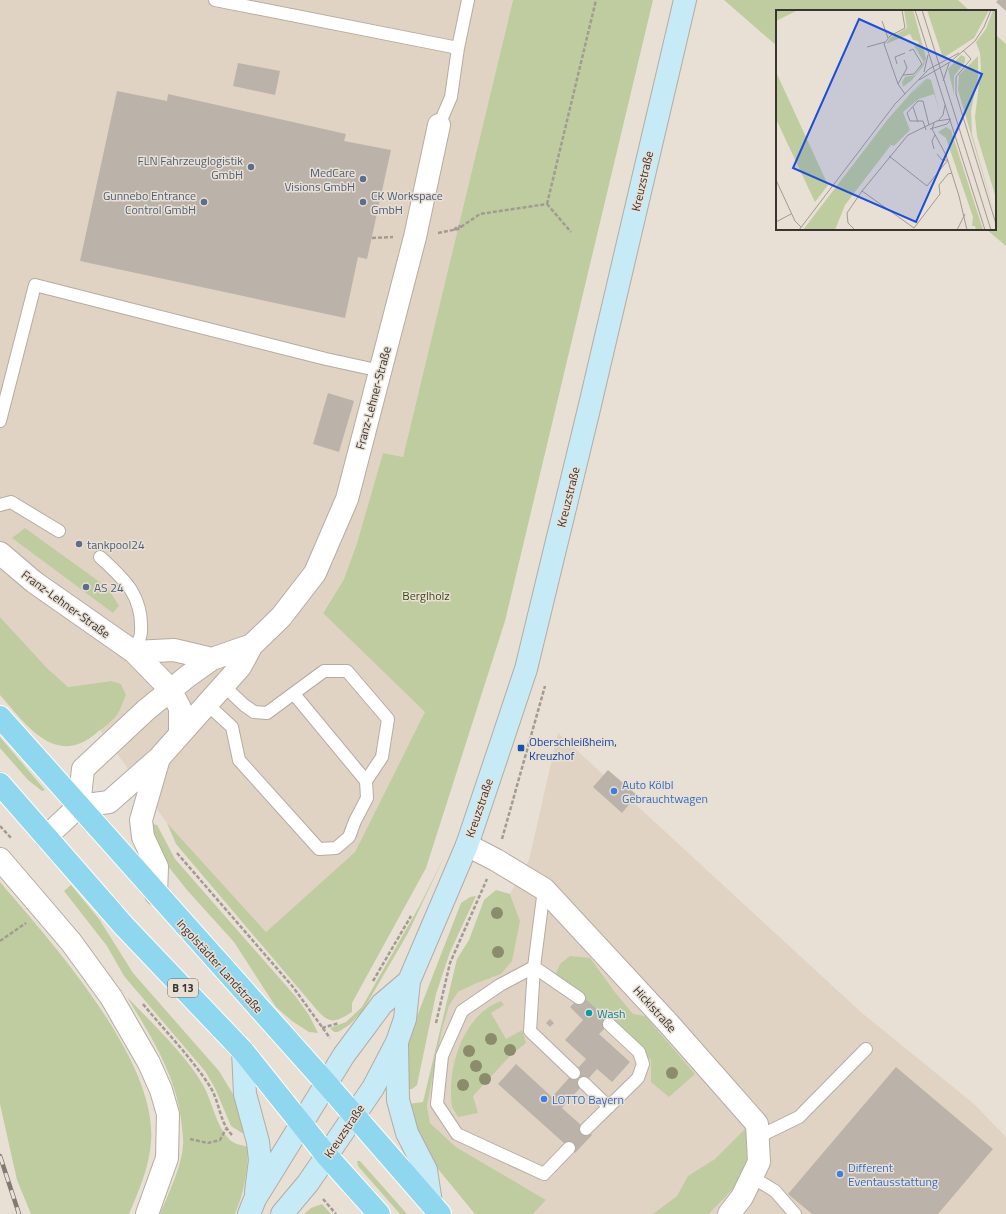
<svg xmlns="http://www.w3.org/2000/svg" width="1006" height="1214" viewBox="0 0 1006 1214" font-family="'Titillium Web',sans-serif">
  <rect width="100%" height="100%" fill="#e8dfd5"/>
  <path fill="#e1d3c3" d="M0,0h513l-110,457 -20,-4 -26,90 -13,36 -21,33 103,99 -71,141 -89,80 -99,-109 -67,-93 17,-15 9,-20 -15,-14 -43,6 -21,-19 -47,-51z
    M558,733l304,280 112,91 32,33v77h-473l13,-14 -90,-53 -26,-24 -3,-17 15,-76 7,-24 9,-14 19,-9 43,-62 -10,-27 19,-34z"/>
  <path fill="#bfcc9f" d="M513,0h140l-148,621 -79,247 -74,135v9c-16,10 -22,13 -35,-2l-141,-166 -9,-21 99,109 89,-80 70,-140 -102,-99 21,-34 13,-36 26,-90 20,4z
    M724,0h234l12,11h-193v35z
    M995,34l11,10v202l-20,-17h9z
    M25,528l83,60 11,18 -6,7 -101,-75z
    M0,617l47,51 21,19 43,-6 10,3 5,11c-3,6 -5,14 -9,20 -5,7 -16,14 -23,20 -40,32 -69,-12 -94,-40z
    M0,737l45,53 -3,1 -14,-11 -28,-32z
    M152,824l5,1 18,34 121,138 13,18 9,18 -9,-1 -17,-11 -16,-14 -42,-65 -47,-52 -27,-34 -10,-26z
    M446,853l-38,80 -46,79 -13,13 -11,7h-4l-4,-4 16,-6 16,-15 58,-102z
    M0,882c51,60 158,178 151,260 -2,26 -12,48 -22,72h-98l-14,-34 -17,-76z
    M71,885l28,34 34,54 86,98 17,28 13,34h-7l-11,-7 -16,-38 -10,-17 -81,-95 -17,-30 -43,-55z
    M496,890l14,4 10,27 -8,40 -11,13 -24,9 -19,9 -9,14 -7,24 -15,76 3,17 26,24 90,53 -13,14h-58l-46,-56 -10,-21 -11,-33 15,-2 34,-143 12,-19 15,-40z
    M476,896l-26,56 -14,42 -19,91 -5,4h-6l3,-52 52,-134 9,-6z
    M570,956l20,2 24,33 19,23 12,2 50,58 -26,23 -18,-15v-22l-42,-40 -47,-37 -6,-10 4,-9z
    M127,997c24,25 59,58 76,88 10,18 12,39 26,54 4,5 13,6 19,8 0,23 -4,46 -13,67h-75c8,-19 22,-48 23,-69 1,-6 -1,-12 -1,-18 -4,-49 -30,-89 -55,-130z
    M501,1001l3,4 -13,8 15,26 16,-9 4,13 -15,12 -38,41 5,17 -20,4c-2,-4 -5,-8 -6,-11 -1,-5 -1,-11 -1,-16 0,-33 16,-77 50,-89z
    M745,1129c3,11 8,22 5,34 -2,12 -32,41 -41,51h-56l24,-18 11,-20 27,-17z
    M357,1161h3l47,53h-7l-42,-48z
    M322,1204l9,10h-27l7,-6z"/>
  <path fill="#bbb3a9" d="M998,0h8v11l-10,-9z
    M238,63l42,8 -5,24 -42,-9z
    M117,91l50,10 1,-7 178,40 -2,7 47,9 -24,109 -9,-2 -13,61 -265,-57z
    M328,393l26,8 -15,51 -26,-8z
    M608,770l29,25 -15,18 -29,-26z
    M580,994l29,26v4l-10,10 31,28 -18,20 -15,-13 -35,39 30,27 -17,18 -77,-69 18,-20 36,33 34,-38 -21,-19 18,-20 -13,-13 9,-9z
    M550,1019l4,4 -4,4 -4,-4z
    M896,1067l97,82 -55,65h-126l-24,-20z"/>
  <g fill="none" stroke-linecap="round" stroke-linejoin="round">
    <g stroke="#b4aca2" stroke-width="14">
      <path id="service" d="M215,0l243,48 -7,49 -12,28
        M458,48l10,-48
        M0,421l35,-136 291,74 55,12
        M0,505l11,-3 48,29
        M100,557c24,22 43,38 41,75 0,6 -5,14 -7,20
        M294,694l72,87
        M207,704l25,23 7,33 80,89 17,-1 13,-11 6,-16 12,-23 -1,-17 16,-24 6,-38 -41,-48h-23l-57,42 -13,-1 -10,-7 -20,-19
        M544,889l-10,78 -34,18 -38,26 -20,45 -5,48 20,30 87,40 25,-26
        M534,967l-4,64 44,42
        M534,967l45,31
        M584,1083l25,24
        M586,1129l52,-51 5,-14 -4,-12 -30,-28
        M758,1137l41,-20 67,-68
        M752,1177l23,14 20,23"/>
    </g>
    <g stroke="#b4aca2" stroke-width="24">
      <path id="minor" d="M0,553l34,29 100,70 36,37 10,19v25
        M134,652l40,-2 38,9
        M79,806l4,-37 63,-59 42,-34 24,-17 40,-14
        M46,837l33,-31 30,-4 50,-44 81,-91 12,-22 29,-28 34,-44 32,-74 68,-262 24,-112
        M467,845l29,15 48,29 125,135 88,100 2,38 -17,35 -13,17
        M0,859l71,83 40,55 38,66 12,27 7,24 -1,44 -20,56
        M156,894l1,-27 -14,-30 -2,-17 18,-62"/>
    </g>
    <g stroke="#b4aca2" stroke-width="24">
      <path id="secondary" d="M397,1045l1,55 9,33 19,37 5,33
        M243,1051l2,43 13,48 2,18 -4,32
        M249,1214l6,-15 89,-144 38,-51 27,-23
        M282,1214l26,-31 65,-95 24,-46 8,-23 4,-38 58,-136 33,-98 26,-78 63,-260 96,-409"/>
    </g>
    <g stroke="#fff" stroke-width="24">
      <path id="primary" d="M0,717l326,366 114,131
        M0,784l124,142 119,125 84,105 52,58"/>
    </g>
    <path stroke="#a29b93" stroke-width="2.5" stroke-dasharray="4 2" stroke-linecap="butt" d="M547,204l49,-204
      M547,204l24,28
      M454,230l4,-4 4,1
      M438,233l20,-4 22,-15 67,-10
      M372,238l21,-1
      M0,826l12,13
      M502,839l43,-153
      M177,853l116,134 37,51
      M0,941l26,-18
      M373,981l38,-65
      M143,1004c22,27 47,52 66,81 11,16 10,37 23,50
      M436,1023l14,-60 37,-84
      M322,1028l17,-5
      M190,1139l18,4 12,-3 6,-11
      M323,1199l13,15"/>
    <use href="#service" stroke="#fff" stroke-width="12"/>
    <use href="#minor" stroke="#fff" stroke-width="22"/>
    <use href="#secondary" stroke="#c7eaf7" stroke-width="22"/>
    <use href="#primary" stroke="#8fd6ef" stroke-width="22"/>
    <g stroke="#807b74" stroke-width="4.5">
      <path id="rail" d="M0,1156l19,58"/>
    </g>
    <use href="#rail" stroke="#e8dfd5" stroke-width="3" stroke-dasharray="9" stroke-linecap="butt"/>
  </g>
  <g fill="#8a8c6b">
    <circle cx="497" cy="913" r="6"/>
    <circle cx="498" cy="952" r="6"/>
    <circle cx="491" cy="1039" r="6"/>
    <circle cx="510" cy="1050" r="6"/>
    <circle cx="469" cy="1051" r="6"/>
    <circle cx="476" cy="1066" r="6"/>
    <circle cx="672" cy="1073" r="6"/>
    <circle cx="485" cy="1079" r="6"/>
    <circle cx="463" cy="1085" r="6"/>
  </g>
  <g fill="#5c6f8a" stroke="#e8dfd5" stroke-width="1.5">
    <circle cx="251" cy="167" r="4"/>
    <circle cx="363" cy="179" r="4"/>
    <circle cx="204" cy="202" r="4"/>
    <circle cx="363" cy="202" r="4"/>
    <circle cx="79" cy="544" r="4"/>
    <circle cx="86" cy="587" r="4"/>
  </g>
  <rect fill="#1a4fb4" stroke="#e8dfd5" stroke-width="1.5" x="517" y="744" width="8" height="8" rx="2"/>
  <g fill="#3f7fe0" stroke="#e8dfd5" stroke-width="1.5">
    <circle cx="614" cy="791" r="4"/>
    <circle cx="544" cy="1099" r="4"/>
    <circle cx="840" cy="1174" r="4"/>
  </g>
  <circle fill="#0f9aa8" stroke="#e8dfd5" stroke-width="1.5" cx="589" cy="1013" r="4"/>
  <g text-anchor="middle" dominant-baseline="central" stroke-width="3" stroke-linejoin="round" paint-order="stroke">
    <rect fill="#e8dfd5" stroke="#6d6862" stroke-width="1" x="168" y="979" width="30" height="18" rx="3"/>
    <g font-size="11" font-weight="bold" fill="#383531">
      <text x="183" y="988">B 13</text>
    </g>
    <g font-size="12" fill="#4e5e75" stroke="#e8dfd5" text-anchor="end">
      <text x="243" y="160">FLN Fahrzeuglogistik<tspan x="243" dy="14">GmbH</tspan></text>
      <text x="355" y="172">MedCare<tspan x="355" dy="14">Visions GmbH</tspan></text>
      <text x="196" y="195">Gunnebo Entrance<tspan x="196" dy="14">Control GmbH</tspan></text>
      <text x="371" y="195" text-anchor="start">CK Workspace<tspan x="371" dy="14">GmbH</tspan></text>
      <text x="87" y="544" text-anchor="start">tankpool24</text>
      <text x="94" y="587" text-anchor="start">AS 24</text>
    </g>
    <g font-size="12" fill="#383531" stroke="#e8dfd5">
      <text transform="translate(642 181) rotate(-77)">Kreuzstraße</text>
      <text transform="translate(373 398) rotate(-75)">Franz-Lehner-Straße</text>
      <text transform="translate(568 497) rotate(-76)">Kreuzstraße</text>
      <text transform="translate(66 604) rotate(36)">Franz-Lehner-Straße</text>
      <text transform="translate(479 808) rotate(-71)">Kreuzstraße</text>
      <text transform="translate(220 966) rotate(48)">Ingolstädter Landstraße</text>
      <text transform="translate(655 1009) rotate(48)">Hicklstraße</text>
      <text transform="translate(344 1131) rotate(-56)">Kreuzstraße</text>
    </g>
    <g font-size="12" fill="#3d4915" stroke="#e8dfd5">
      <text x="426" y="595">Berglholz</text>
    </g>
    <g font-size="12" fill="#164399" stroke="#e8dfd5" text-anchor="start">
      <text x="529" y="741">Oberschleißheim,<tspan x="529" dy="14">Kreuzhof</tspan></text>
    </g>
    <g font-size="12" fill="#366cbe" stroke="#e8dfd5" text-anchor="start">
      <text x="622" y="784">Auto Kölbl<tspan x="622" dy="14">Gebrauchtwagen</tspan></text>
      <text x="552" y="1099">LOTTO Bayern</text>
      <text x="848" y="1167">Different<tspan x="848" dy="14">Eventausstattung</tspan></text>
    </g>
    <g font-size="12" fill="#0d838f" stroke="#e8dfd5" text-anchor="start">
      <text x="597" y="1013">Wash</text>
    </g>
  </g>
  <g transform="translate(776 10)">
    <rect width="220" height="220" fill="#e8dfd5"/>
    <path d="M0,0h22l-22,11zM128,0h9l13,48 -2,7 -12,15 -9,7 -1,-5 3,-5 10,-2 9,-13 -10,-16 5,-2 -1,-3 -5,-1 -3,-6 -24,10 4,-6 17,-10zM151,0h62l-15,28 -31,20zM217,0h3v188l-19,-62 -2,-19 6,-49 -1,-15 -4,-11 10,-13zM185,45l4,2v5l-11,14v18l-6,-25zM202,46v21l-7,34 1,23 24,85 -38,-129 1,-15zM0,62l52,113 -13,17 -39,-83zM155,68l-3,1 3,1 9,33 -6,-19 -15,5 -16,13 7,18 -16,16 -3,-1 -46,60 -10,25h-32l85,-111 23,-26 17,-14 -20,15 18,-15zM170,117l5,3 32,100h-7l-1,-4h-3l1,-9 -27,-79 -8,-6z" fill="#bfcc9f"/>
    <path fill="none" stroke="#a29b93" stroke-width="1" d="M126,0l3,18 -15,8 -6,8 14,40 7,10M139,0l70,220M146,0l69,220M106,11l6,17M91,37l18,-5M187,40l8,9 -15,18v17l40,130M121,54l-2,-7 10,-4M148,62l4,-17M127,65l4,-7 -3,-8M143,70l31,-18 25,-21 9,-14 7,-17M167,71l6,-18M122,74l5,-9 11,-1 8,-10 -9,-15 -4,2M137,97l5,15M175,109l-14,2 -29,14 -46,56 52,37 26,-34 -1,-9 9,-11 4,-1M162,111l5,-6 2,-10M158,113l-2,6 14,26 13,41 8,34M154,119l17,-5 3,-4M150,120l-3,-9h-13l-3,-8 11,-12h5l6,24M158,139l-2,-8 3,-6M161,144l5,6h6M113,146l38,30 21,-26M0,170l19,41 6,6M0,212l15,-8M23,220l96,-126 34,-35 30,-16M79,220l-7,-7 -1,-10 15,-22M181,220l8,-16"/>
    <path fill="#1d4ed8" fill-opacity="0.15" stroke="#1d4ed8" stroke-width="2" d="M83,9l123,55 -66,148 -123,-54z"/>
    <rect width="220" height="220" fill="none" stroke="#383531" stroke-width="2"/>
  </g>
</svg>
